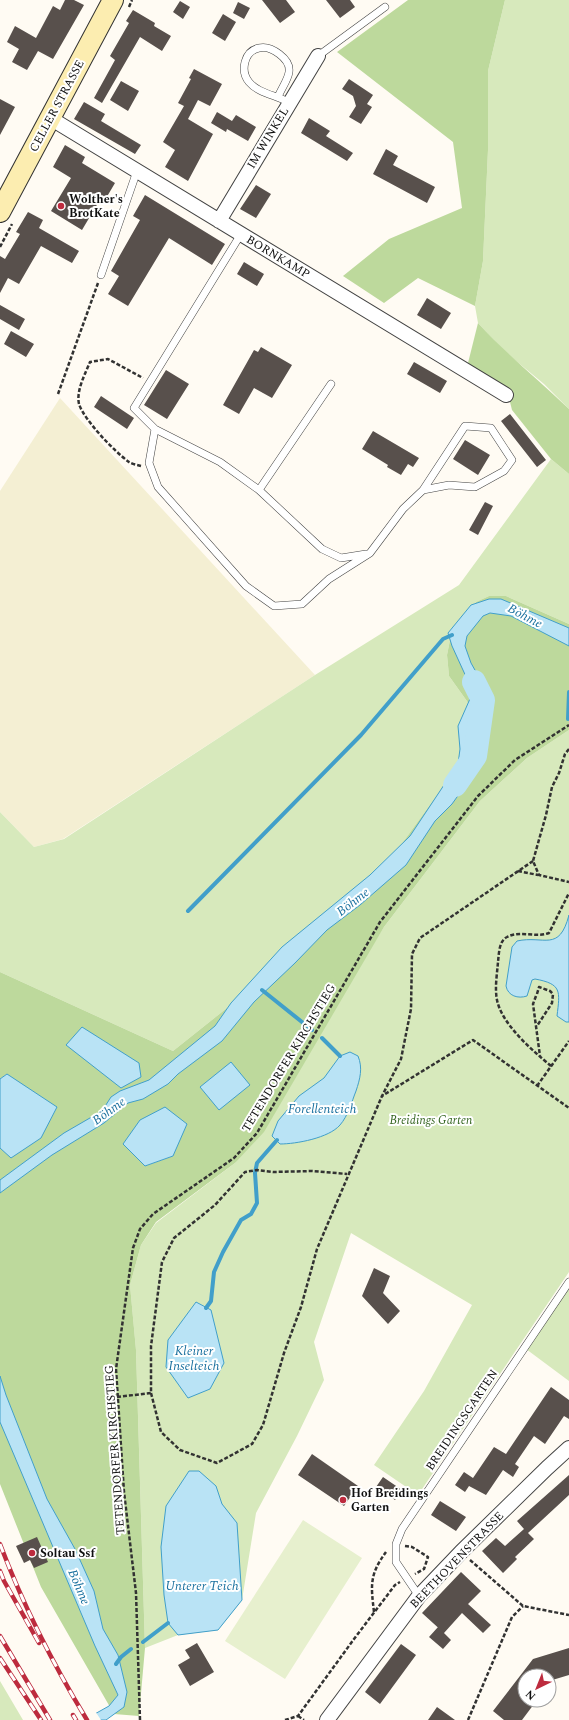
<svg xmlns="http://www.w3.org/2000/svg" width="569" height="1720" viewBox="0 0 569 1720" font-family="Spectral,serif">
  <rect width="100%" height="100%" fill="#fffbf3"/>
  <path fill="#f4efd3" d="M60,398l255,277 -252,164 -29,8 -34,-35v-321z"/>
  <path fill="#d7e9bc" d="M505,0h64v409l-25,-25 -41,-34 -25,-27 -3,-17 8,-45 5,-111v-79z
    M551,459l18,15v150l-63,-28h-17l-13,6 -24,28 -5,25 2,21 25,35 -5,40 -79,109 -148,136 -69,55 -173,-79v-160l34,35 30,-8 251,-164 144,-90z
    M569,730v542l-151,223 -44,-30 50,-74 48,-86 -121,-72 -37,109 10,38 -27,56 -41,77 -14,87 -24,30 -40,5 -33,13 -9,-298 -6,-65 11,-40 15,-22 79,-60 149,-236 96,-126 47,-43z
    M569,1286v95l-43,-32z
    M0,1681l23,39h-23z"/>
  <path fill="#bdd99c" fill-rule="evenodd" d="M408,0h97l-17,71v79l-5,111 -8,45 -57,-28 -34,25 -41,-27 46,-37 73,-31 -9,-66 -116,-90z
    M478,323c28,31 61,57 91,86v65l-18,-15 -39,-49 -4,-16 -40,-31z
    M489,596h17l63,28v106l-42,28 -47,43 -96,126 -120,205 -29,31 -79,59 -15,23 -11,40 6,65 9,298 -6,68 -25,-2 -73,-127 -41,-103v-336l11,9 -4,-83 -7,5v-107l173,79 69,-55 148,-136 79,-109 5,-40 -25,-35 -2,-21 5,-25 24,-28zM123,1144l50,12 -28,10z"/>
  <path fill="#e7f0ce" d="M303,1520l59,38 -77,121 -60,-38z"/>
  <path fill="#b9e3f5" stroke="#419fca" d="M489,599h12l68,29v18l-58,-30 -21,-3 -7,3 -16,20 -2,10 6,17 9,16 5,17 -1,11 -7,14 -4,41 -11,28 -10,14 -17,17 -29,44 -46,40 -33,25 -32,33 -41,39 -32,39 -44,33 -10,10 -25,15 -15,4 -24,20 -52,32 -52,38v-13l64,-47 38,-22 9,-14 9,-6 29,-11 66,-54 16,-23 51,-56 88,-72 40,-39 48,-72 2,-15 -2,-23 15,-34 -21,-46 -4,-13 23,-28z
    M569,915v107h-3l-9,-6c3,-25 5,-32 -22,-37l-3,1 -5,16c-9,3 -19,0 -21,-10l6,-39 5,-6c27,-6 42,12 52,-26z
    M82,1027l57,36 2,14 -20,11 -55,-43z
    M350,1052l8,4c5,12 2,23 -2,35 -4,10 -8,25 -16,34 -11,13 -44,19 -60,19l-8,-8 6,-15 21,-25 25,-18 16,-22z
    M231,1062l19,23 -31,25 -19,-23z
    M7,1074l50,33 -16,31 -30,20 -11,-10v-69z
    M165,1107l22,17 -14,32 -28,10 -22,-22 17,-24z
    M196,1302l15,8 13,53 -14,26 -22,9 -22,-31 2,-27z
    M0,1376l6,19 41,104 28,50 19,42 9,38 15,26 9,37 -3,15 -18,13h-22l25,-14 9,-11 -23,-49 -95,-224z
    M189,1471h10l17,15 6,18 15,19 5,77 -24,30 -40,5 -10,-12 -4,-28 -3,-48 5,-41z"/>
  <path fill="#fffbf3" d="M95,1711l6,9h-19l1,-2z"/>
  <g fill="none" stroke-linecap="round" stroke-linejoin="round">
    <path stroke="#419fca" stroke-width="4" d="M568,719l1,-27
      M188,911l173,-176 82,-96 9,-4
      M262,990l50,40
      M322,1038l18,18
      M206,1308l5,-7 3,-29 9,-20 18,-32 10,-6 6,-11 -2,-30 2,-10 20,-23
      M143,1642l25,-19
      M116,1664l5,-7 10,-8"/>
    <path stroke="#b9e3f5" stroke-width="24" d="M455,785l20,-29 8,-56 -9,-18"/>
  </g>
  <path fill="#58504c" d="M65,0h9l10,5 -31,54 -15,-8 -11,19 -15,-8 7,-13 -12,-7 8,-16 21,12 17,-32 7,4z
    M262,0h24l9,12 -15,11z
    M326,0h24l5,7 -15,11z
    M180,1l10,6 -7,12 -10,-7z
    M238,2l12,6 -6,11 -11,-6z
    M133,10l22,13 -1,3 17,10 -9,15 -22,-14 -38,66 -8,-5 21,-38 -5,-4 19,-33 -3,-2z
    M223,14l13,8 -11,19 -13,-8z
    M194,69l28,15 -12,22 -12,-6 -10,19 25,15 -25,47 -23,-14 10,-17 -12,-8 21,-36 -6,-3 13,-24 -2,-1z
    M349,79l24,16 -6,9 5,3 -11,17 -12,-7 7,-11 -3,-10 -11,-7z
    M121,81l18,10 -11,20 -18,-11z
    M0,99l15,8 -15,28z
    M84,102l21,12 -4,7 40,24 -6,9 -61,-35z
    M217,112l15,9 -2,3 6,-9 20,12 -8,14 -21,-12 -1,3 -15,-9z
    M309,118l21,13 -4,5 27,17 -6,8 -46,-28z
    M65,145l20,12 -3,6 33,20 -10,17 -4,-2 -19,32 -31,-19 20,-33 -18,-11z
    M386,149l12,7 -5,9 42,22 -8,16 -54,-29z
    M256,185l15,9 -15,24 -16,-9z
    M145,195l80,49 -13,21 -43,-27 -41,68 -20,-12 11,-18 -8,-5 29,-51 -7,-4z
    M28,212l15,8 -4,8 40,23 -7,12 -31,-17 -22,38 -11,-6 -8,15v-37l5,3 15,-25 -4,-2z
    M244,262l20,12 -7,12 -20,-12z
    M427,298l24,15 -10,16 -24,-14z
    M0,305l25,14 -6,11 -19,-11z
    M11,331l23,13 -8,13 -22,-13z
    M261,347l31,18 -20,33 -18,-10 -15,26 -16,-9 31,-55 4,2z
    M414,362l33,19 -7,12 -33,-19z
    M166,370l23,14 -22,35 -23,-14z
    M101,396l33,22 -7,11 -33,-22z
    M510,414l36,46 -9,7 -36,-46z
    M373,431l46,27 -6,9 -5,-3 -7,11 -14,-8 1,-2 -26,-16z
    M465,440l25,15 -12,20 -25,-16z
    M485,502l8,4 -15,29 -9,-5z
    M374,1268l16,8 -7,17 17,18 -12,13 -26,-28z
    M551,1387l18,13v19l-5,-3 -19,28 -11,-8 -19,28 4,3 -6,10 -10,-7 -17,25 -17,-9 -4,6 -10,-7 9,-13 9,6 21,-31 12,7z
    M312,1454l46,32 -14,20 -46,-31z
    M569,1475v20l-41,38 6,6 -19,18 2,2 -14,14 -21,-22 14,-13 9,8 19,-17 -7,-8z
    M383,1477l19,13 -7,10 -19,-13z
    M440,1501l26,16 -10,14 -25,-16z
    M37,1537l11,25 -14,6 -4,-8 -6,3 -8,-17z
    M461,1572l20,19 -13,13 23,21 -8,8 -21,-20 -18,20 -22,-20z
    M438,1627l13,13 -8,9 -14,-12z
    M197,1643l17,29 -24,14 -12,-21 12,-7 -5,-8z
    M401,1644l15,11 -36,49 -15,-12z
    M569,1648v27l-20,6v-5h-24v24h12l-15,20h-18l-11,-9 40,-52z
    M437,1707l18,13h-27z"/>
  <g fill="none" stroke-linecap="round" stroke-linejoin="round">
    <g stroke="#434343" stroke-width="8">
      <path id="service" d="M318,56l67,-49
        M278,97c3,-8 10,-17 11,-25 2,-13 -18,-27 -30,-24 -15,3 -19,23 -10,34 10,12 28,13 41,21
        M241,234l-107,174 21,21 -6,34 9,24 88,99 28,20 28,-2 27,-25 41,-26 33,-44 20,-19 26,-5 26,2 29,-16 8,-11 -21,-32 -26,-2 -42,64
        M101,275l36,-104
        M155,429l65,33 39,28 63,59 19,9 25,-4
        M259,490l72,-106
        M419,1596l-23,-34v-18l6,-15 167,-247"/>
    </g>
    <g stroke="#434343" stroke-width="16">
      <path id="minor" d="M50,118l456,277
        M219,221l99,-165
        M327,1720l92,-124 42,-44 86,-84 22,-20"/>
    </g>
    <g stroke="#323232" stroke-width="22">
      <path id="secondary" d="M0,212l113,-212"/>
    </g>
    <path stroke="#323232" stroke-width="2.5" stroke-dasharray="4 2" stroke-linecap="butt" d="M129,7l3,-7
      M0,247l12,-23
      M58,394l40,-111
      M141,466c-4,-1 -9,-2 -12,-4 -14,-10 -45,-42 -50,-58 -3,-13 6,-30 11,-42l18,-3 35,19
      M569,749l-4,5 -6,19 -7,14 -6,28 -13,46 6,14 30,7
      M533,861l-113,77 -8,16 -1,55 -10,50 -19,37 91,-56 96,68
      M518,871l20,4
      M537,994l2,-7 11,4 3,3 -1,9 -15,23
      M536,996l-3,8 7,52
      M551,1066c-18,-15 -46,-39 -53,-62 -4,-13 -1,-29 0,-42 1,-9 1,-21 9,-25 13,-7 29,1 42,-4l20,-40
      M537,1086l32,-45
      M151,1393l10,39 19,18 37,13 35,-19 11,-19 21,-72 17,-46 16,-58 65,-153
      M117,1397l34,-4v-47l11,-84 12,-24 41,-33 30,-33 12,-2 16,2 39,-1 35,3
      M405,1546l7,1 16,10 -4,12 -9,5
      M470,1560l53,46 46,9
      M374,1612c-3,-26 -5,-37 12,-60
      M298,1716l6,4
      M140,1720l-4,-127 -12,-101 -8,-123 17,-121 7,-19 13,-15 81,-56 23,-25 123,-211 98,-126 37,-36 54,-35
      M285,1720l13,-4 56,-77 41,-54 5,-3
      M468,1720l44,-103 11,-11"/>
    <use href="#service" stroke="#fff" stroke-width="7"/>
    <use href="#minor" stroke="#fff" stroke-width="14"/>
    <use href="#secondary" stroke="#fcedb0" stroke-width="20"/>
    <g stroke="#bd2b3e" stroke-width="4.5">
      <path id="rail" d="M0,1544c23,61 53,120 87,176
        M0,1571l4,10 35,62
        M0,1636l50,84
        M0,1658l41,62
        M73,1715l3,5"/>
    </g>
    <use href="#rail" stroke="#fff" stroke-width="3" stroke-dasharray="9" stroke-linecap="butt"/>
  </g>
  <g fill="#bd2b3e" stroke="#fff" stroke-width="1.5">
    <circle cx="61" cy="206" r="4"/>
    <circle cx="343" cy="1500" r="4"/>
    <circle cx="32" cy="1553" r="4"/>
  </g>
  <g text-anchor="middle" dominant-baseline="central" stroke-width="4" stroke-linejoin="round" paint-order="stroke">
    <g font-size="12" fill="#101010" stroke="#fff">
      <text transform="translate(57 106) rotate(-62)">CELLER STRASSE</text>
      <text transform="translate(268 138) rotate(-59)">IM WINKEL</text>
      <text transform="translate(278 257) rotate(31)">BORNKAMP</text>
      <text transform="translate(289 1058) rotate(-59)">TETENDORFER KIRCHSTIEG</text>
      <text transform="translate(462 1420) rotate(-56)">BREIDINGSGARTEN</text>
      <text transform="translate(115 1450) rotate(-94)">TETENDORFER KIRCHSTIEG</text>
      <text transform="translate(457 1560) rotate(-46)">BEETHOVENSTRASSE</text>
    </g>
    <g font-size="12" font-weight="bold" fill="#101010" stroke="#fff" text-anchor="start">
      <text x="69" y="199">Wolther's<tspan x="69" dy="14">BrotKate</tspan></text>
      <text x="351" y="1493">Hof Breidings<tspan x="351" dy="14">Garten</tspan></text>
      <text x="40" y="1553">Soltau Ssf</text>
    </g>
    <g font-size="12" font-style="italic" fill="#356621" stroke="#fff">
      <text x="431" y="1120">Breidings Garten</text>
    </g>
    <g font-size="13" font-style="italic" fill="#1b719f" stroke="#fff">
      <text transform="translate(525 616) rotate(28)">Böhme</text>
      <text transform="translate(353 902) rotate(-38)">Böhme</text>
      <text x="322" y="1109">Forellenteich</text>
      <text transform="translate(109 1111) rotate(-36)">Böhme</text>
      <text x="194" y="1351">Kleiner<tspan x="194" dy="15">Inselteich</tspan></text>
      <text x="202" y="1586">Unterer Teich</text>
      <text transform="translate(79 1587) rotate(67)">Böhme</text>
    </g>
  </g>
  <g transform="translate(537 1688) rotate(223)"><circle r="19" fill="#ffffff" stroke="#9f9f9f"/>
  <path d="M0-3L7 15L0 10L-7 15Z" fill="#bd2b3e"/>
  <text y="-6" font-size="11" font-weight="bold" text-anchor="middle" fill="#101010">N</text>
  </g>
</svg>
